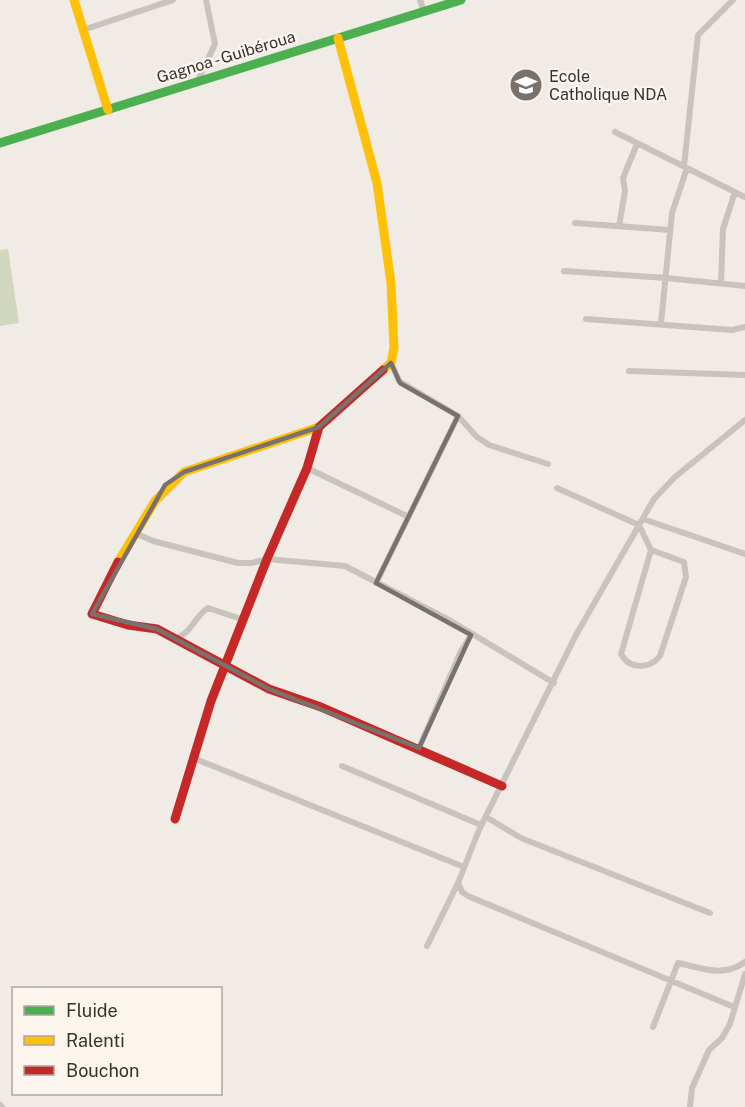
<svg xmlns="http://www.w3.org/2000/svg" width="745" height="1107" viewBox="0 0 745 1107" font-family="'Public Sans',sans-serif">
  <rect width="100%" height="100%" fill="#f0ebe5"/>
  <path fill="#d1d6bf" d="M8,249l11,74 -19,3v-76z"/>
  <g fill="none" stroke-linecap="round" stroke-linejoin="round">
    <path stroke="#c9c3be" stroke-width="6" d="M420,0l4,12
      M83,30l90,-30
      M197,82l18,-38 -9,-44
      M615,132l130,65
      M684,166l14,-131 35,-35
      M575,223l95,7
      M619,226l6,-35 -2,-13 14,-34
      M564,271l102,7 79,8
      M721,283l2,-54 12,-37
      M586,319l146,11 13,-3
      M661,323l11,-110 15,-45
      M391,363l8,18 59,35 19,21 12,8 59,19
      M629,371l116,4
      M307,468l102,49
      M557,488l82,37 12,25 -30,104c8,15 28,16 39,2l26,-79 -2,-15 -33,-12
      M643,519l102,35
      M135,533l18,8 85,22h14l15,-4 78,7 106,55 103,62
      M376,583l82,-167
      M177,638c14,-5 18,-22 31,-30l36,12
      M419,748l42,-97 10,-16
      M193,758l271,109
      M342,766l139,59
      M486,817l35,21 189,75
      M458,883l4,9 6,4 266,111
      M427,946l31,-63 21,-53 97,-195 78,-136 21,-22 70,-57
      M653,1027l25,-64c24,5 45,15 67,-1
      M0,1105l2,2
      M690,1107l2,-19 17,-38 13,-12 8,-14 15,-50"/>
    <path stroke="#4caf50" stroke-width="9" d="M0,143l461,-143"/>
    <path stroke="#ffc107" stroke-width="9" d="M74,0l34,110
      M338,38l39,145 14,100 3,65 -3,15 -8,7
      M118,562l37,-61 29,-29 135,-45"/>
    <path stroke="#c62828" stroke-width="9" d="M118,562l-26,52 36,11 29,4 112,60 52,18 181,79
      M175,819l36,-118 56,-142 40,-91 12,-41 64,-57"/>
  </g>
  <path fill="none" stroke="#7a716c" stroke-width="4.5" stroke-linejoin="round" d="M391,363l9,20 58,33 -82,167 95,52 -52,113 -150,-59 -112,-60 -65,-15 73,-129 19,-13 135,-45z"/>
  <defs>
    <g id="school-disc" transform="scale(1.725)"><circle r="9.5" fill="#7a716c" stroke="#fbf5ee"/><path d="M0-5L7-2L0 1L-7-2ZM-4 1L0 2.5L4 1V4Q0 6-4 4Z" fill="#fff"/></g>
  </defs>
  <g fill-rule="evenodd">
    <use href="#school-disc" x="526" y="85"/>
  </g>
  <g text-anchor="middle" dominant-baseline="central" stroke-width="4.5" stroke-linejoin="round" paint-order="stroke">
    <g font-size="16" fill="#3b302b" stroke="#fbf5ee">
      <text transform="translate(226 57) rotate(-17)">Gagnoa - Guibéroua</text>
    </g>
    <g font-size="16" fill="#3b302b" stroke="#fbf5ee" text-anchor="start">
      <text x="549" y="76">Ecole<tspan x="549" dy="18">Catholique NDA</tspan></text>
    </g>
  </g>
  <rect x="12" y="987" width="210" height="108" fill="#fbf5ee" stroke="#aea6a0" stroke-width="1.5"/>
  <rect x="24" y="1006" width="30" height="9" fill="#4caf50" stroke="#aea6a0" stroke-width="1.5"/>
  <text x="66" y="1017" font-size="18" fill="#3b302b">Fluide</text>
  <rect x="24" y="1036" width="30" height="9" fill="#ffc107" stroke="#aea6a0" stroke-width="1.5"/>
  <text x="66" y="1047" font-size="18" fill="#3b302b">Ralenti</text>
  <rect x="24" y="1066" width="30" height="9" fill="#c62828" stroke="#aea6a0" stroke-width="1.5"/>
  <text x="66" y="1077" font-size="18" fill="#3b302b">Bouchon</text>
</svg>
